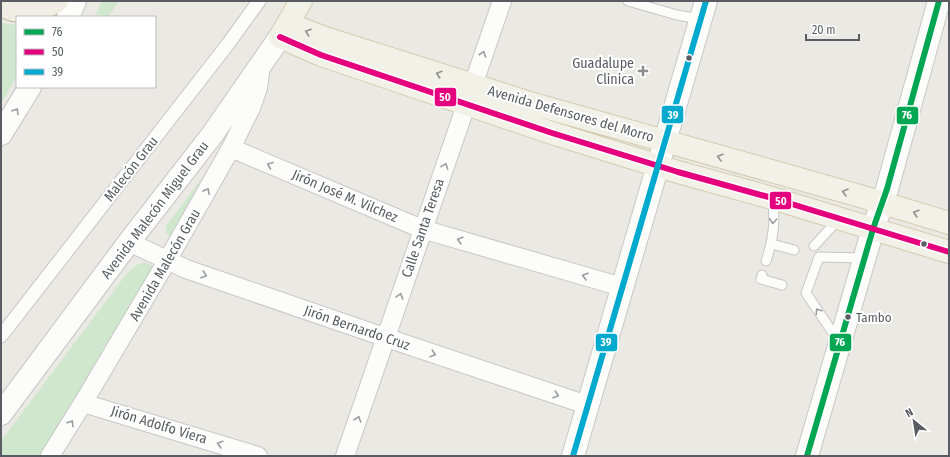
<svg xmlns="http://www.w3.org/2000/svg" width="950" height="457" viewBox="0 0 950 457" font-family="'Fira Sans Condensed',sans-serif">
  <rect width="100%" height="100%" fill="#eae9e4"/>
  <path fill="#cfe8cd" d="M102,1h17l-11,16 -12,-3z
    M1,23l16,2v52l-16,26z
    M227,145l-53,90 -4,1 -4,-3v-7z
    M144,262l7,3 4,6 -112,185h-42v-15l124,-165 10,-10z"/>
  <g fill="none" stroke-linecap="round" stroke-linejoin="round">
    <g stroke="#c6c7c6" stroke-width="11">
      <path id="service" d="M628,1l49,14 23,4
        M772,244l22,6
        M814,246l25,-27
        M766,261c7,-20 10,-42 6,-63
        M762,275l-1,4 21,6
        M839,342l-33,-49 13,-36 46,1"/>
    </g>
    <g stroke="#c6c7c6" stroke-width="15">
      <path id="pedestrian" d="M1,336l227,-292 31,-43"/>
    </g>
    <g stroke="#c6c7c6" stroke-width="20">
      <path id="minor" d="M231,148l191,81 200,58
        M129,242l57,27 201,69 200,67
        M83,403l175,53
        M50,456l33,-53 84,-142 64,-113 20,-40 7,-20 3,-23
        M345,456c53,-151 104,-304 157,-455"/>
    </g>
    <g stroke="#c6c7c6" stroke-width="24">
      <path id="tertiary" d="M573,456l133,-455
        M807,456l66,-227 14,-40 52,-188"/>
    </g>
    <g stroke="#c5c5c5" stroke-width="24">
      <path id="secondary" d="M68,17l7,-16
        M1,134l29,-47
        M1,414l128,-172 83,-107 68,-98"/>
    </g>
    <g stroke="#d5cbaf" stroke-width="24">
      <path id="primary" d="M301,1l-21,36 41,18 231,78 126,39 94,26 177,54
        M288,24l40,15 202,64 323,91 96,29"/>
    </g>
    <g stroke="#c2b491" stroke-width="24">
      <path id="trunk" d="M1,4c16,12 40,7 56,-3"/>
    </g>
    <use href="#service" stroke="#fcfcfb" stroke-width="9"/>
    <use href="#pedestrian" stroke="#fcfcfb" stroke-width="13"/>
    <use href="#minor" stroke="#fcfcfb" stroke-width="18"/>
    <use href="#tertiary" stroke="#fcfcfb" stroke-width="22"/>
    <use href="#secondary" stroke="#fcfcfb" stroke-width="22"/>
    <use href="#primary" stroke="#f2f1e7" stroke-width="22"/>
    <use href="#trunk" stroke="#f0eee4" stroke-width="22"/>
    <g stroke="#fff" stroke-width="9">
      <path id="bus-1" d="M807,456l66,-227 14,-40 52,-188"/>
    </g>
    <g stroke="#fff" stroke-width="9">
      <path id="bus-2" d="M280,37l41,18 231,78 126,39 94,26 177,54"/>
    </g>
    <g stroke="#fff" stroke-width="9">
      <path id="bus-3" d="M573,456l133,-455"/>
    </g>
    <use href="#bus-1" stroke="#00a651" stroke-width="6"/>
    <use href="#bus-2" stroke="#e5007d" stroke-width="6"/>
    <use href="#bus-3" stroke="#00a9ce" stroke-width="6"/>
  </g>
  <defs><path id="oneway-chevron" d="M-2-3.5L2.5 0L-2 3.5" fill="none" stroke-width="1.6" stroke-linecap="round" stroke-linejoin="round"/></defs>
  <g stroke="#8f9191">
    <use href="#oneway-chevron" transform="translate(308 32) rotate(-161)"/>
    <use href="#oneway-chevron" transform="translate(439 74) rotate(-162)"/>
    <use href="#oneway-chevron" transform="translate(720 157) rotate(-164)"/>
    <use href="#oneway-chevron" transform="translate(845 192) rotate(-164)"/>
    <use href="#oneway-chevron" transform="translate(916 213) rotate(-163)"/>
  </g>
  <g stroke="#9a9da0">
    <use href="#oneway-chevron" transform="translate(483 54) rotate(-71)"/>
    <use href="#oneway-chevron" transform="translate(16 111) rotate(-58)"/>
    <use href="#oneway-chevron" transform="translate(270 165) rotate(-157)"/>
    <use href="#oneway-chevron" transform="translate(445 166) rotate(-70)"/>
    <use href="#oneway-chevron" transform="translate(207 191) rotate(-61)"/>
    <use href="#oneway-chevron" transform="translate(773 221) rotate(93)"/>
    <use href="#oneway-chevron" transform="translate(460 240) rotate(-164)"/>
    <use href="#oneway-chevron" transform="translate(204 275) rotate(19)"/>
    <use href="#oneway-chevron" transform="translate(585 276) rotate(-164)"/>
    <use href="#oneway-chevron" transform="translate(400 296) rotate(-72)"/>
    <use href="#oneway-chevron" transform="translate(818 311) rotate(-124)"/>
    <use href="#oneway-chevron" transform="translate(433 354) rotate(18)"/>
    <use href="#oneway-chevron" transform="translate(556 395) rotate(18)"/>
    <use href="#oneway-chevron" transform="translate(358 419) rotate(-71)"/>
    <use href="#oneway-chevron" transform="translate(71 423) rotate(-58)"/>
    <use href="#oneway-chevron" transform="translate(220 444) rotate(-163)"/>
  </g>
  <g fill="#595d63" stroke="#fff" stroke-width="1.5">
    <circle cx="689" cy="58" r="3.5"/>
    <circle cx="924" cy="244" r="3.5"/>
    <circle cx="848" cy="317" r="3.5"/>
  </g>
  <path fill="#8c8e90" stroke="#fff" stroke-width="1.5" d="M641 65h4v4h4v4h-4v4h-4v-4h-4v-4h4z"/>
  <g text-anchor="middle" dominant-baseline="central" stroke-width="4" stroke-linejoin="round" paint-order="stroke">
    <g font-size="13" fill="#595d63" stroke="#fff" text-anchor="start">
      <text x="856" y="317">Tambo</text>
    </g>
    <g font-size="14" fill="#595d63" stroke="#fff" text-anchor="end">
      <text x="634" y="63">Guadalupe<tspan x="634" dy="16">Clinica</tspan></text>
    </g>
    <g font-size="14" fill="#595d63" stroke="#fff">
      <text transform="translate(571 114) rotate(16)">Avenida Defensores del Morro</text>
      <text transform="translate(131 169) rotate(-52)">Malecón Grau</text>
      <text transform="translate(345 196) rotate(23)">Jirón José M. Vilchez</text>
      <text transform="translate(155 210) rotate(-53)">Avenida Malecón Miguel Grau</text>
      <text transform="translate(423 228) rotate(-71)">Calle Santa Teresa</text>
      <text transform="translate(165 265) rotate(-60)">Avenida Malecón Grau</text>
      <text transform="translate(357 328) rotate(19)">Jirón Bernardo Cruz</text>
      <text transform="translate(159 425) rotate(17)">Jirón Adolfo Viera</text>
    </g>
  </g>
  <g stroke="#fff" stroke-width="1.5">
    <rect x="434" y="87" width="23" height="20" rx="4" fill="#e5007d"/>
    <rect x="661" y="105" width="23" height="19" rx="4" fill="#00a9ce"/>
    <rect x="896" y="106" width="23" height="19" rx="4" fill="#00a651"/>
    <rect x="769" y="191" width="23" height="19" rx="4" fill="#e5007d"/>
    <rect x="595" y="333" width="23" height="19" rx="4" fill="#00a9ce"/>
    <rect x="829" y="333" width="23" height="19" rx="4" fill="#00a651"/>
  </g>
  <g font-size="11" text-anchor="middle" font-weight="bold" fill="#fff">
    <text x="445" y="101">50</text>
    <text x="673" y="119">39</text>
    <text x="907" y="119">76</text>
    <text x="781" y="205">50</text>
    <text x="606" y="346">39</text>
    <text x="840" y="346">76</text>
  </g>
  <rect width="950" height="457" fill="none" stroke="#595d63" stroke-width="4"/>
  <rect x="16" y="16" width="140" height="72" fill="#ffffff" stroke="#bdbec1"/>
  <rect x="24" y="29" width="20" height="6" fill="#00a651" stroke="#bdbec1"/>
  <text x="52" y="36" font-size="12" fill="#595d63">76</text>
  <rect x="24" y="49" width="20" height="6" fill="#e5007d" stroke="#bdbec1"/>
  <text x="52" y="56" font-size="12" fill="#595d63">50</text>
  <rect x="24" y="69" width="20" height="6" fill="#00a9ce" stroke="#bdbec1"/>
  <text x="52" y="76" font-size="12" fill="#595d63">39</text>
  <g transform="translate(914 421) rotate(330)" stroke="#ffffff" stroke-width="3" paint-order="stroke">
  <path d="M0-3L7 15L0 10L-7 15Z" fill="#595d63"/>
  <text y="-6" font-size="11" font-weight="bold" text-anchor="middle" fill="#595d63">N</text>
  </g>
  <path d="M806 34v6h53v-6" fill="none" stroke="#595d63" stroke-width="2"/>
  <text x="812" y="34" font-size="12" fill="#595d63" stroke="#ffffff" stroke-width="3" paint-order="stroke">20 m</text>
</svg>
